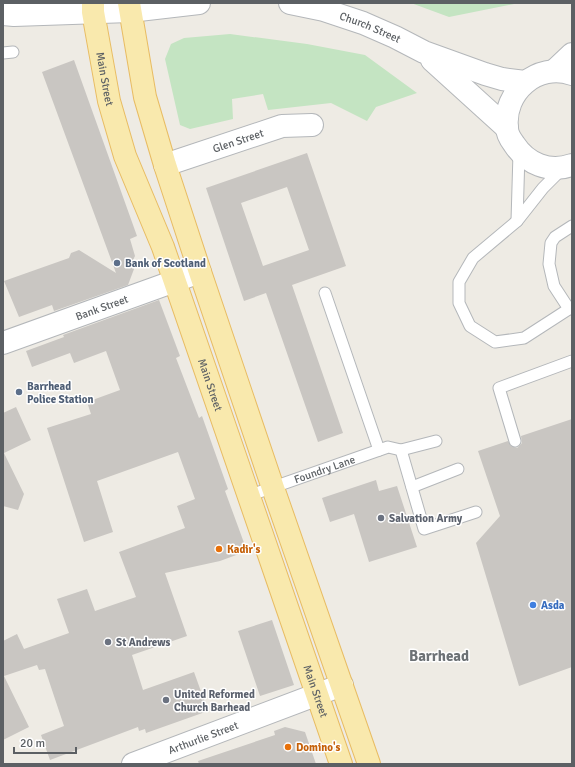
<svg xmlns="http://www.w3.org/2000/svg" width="575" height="767" viewBox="0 0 575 767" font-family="Signika,sans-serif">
  <rect width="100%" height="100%" fill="#eeebe4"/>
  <path fill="#c4e4c2" d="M411,3h108l-70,14z
    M230,34l77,10 58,11 52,38 -41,14 -9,14 -36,-18 -63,7 -5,-16 -31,5 1,20 -43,10 -10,-4 -15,-66 6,-15 13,-6z"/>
  <path fill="#c9c6c2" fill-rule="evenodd" d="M74,60l63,176 -7,3 5,17 -3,6 2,7 -6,16 -74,26 -2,-6 -33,12 -15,-36 65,-23 2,-5 8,-3 37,23 -74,-201z
    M307,153l39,113 -54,19 51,148 -25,9 -52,-149 -22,8 -38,-113zM287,187l22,63 -46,16 -22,-63z
    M159,300l21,56 -4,2 23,60 3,-2 26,73 -3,2 22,60 -27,10 -55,12 22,63 -55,19 11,35 51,-18 14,39 -62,22 -1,-4 -6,2 -1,-4 -88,33 -9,-25 23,-9 -19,-57 -6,1 -2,-5 -33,11 25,51 -26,13v-99l14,-7 7,15 45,-16 -12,-34 30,-10 8,22 41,-14 -17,-45 66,-24 -8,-22 18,-7 -17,-47 -81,29 16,51 -29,10 -37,-114 44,-14 -4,-12 33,-12 -14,-39 -32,12 -4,-10 -38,14 -6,-16 38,-14 -1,-2z
    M16,407l15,33 -27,13 20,41 -6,16 -15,-4v-93z
    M572,419v248l-53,19 -43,-143 24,-27 -22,-65 30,-10 3,5 6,2 5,-5 -1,-7z
    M376,480l3,11 18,-5 20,61 -48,15 -15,-48 -24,8 -8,-24z
    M272,620l22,65 -34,11 -22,-65z
    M285,727l20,5 11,32h-117l-1,-3 77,-26 -1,-4z"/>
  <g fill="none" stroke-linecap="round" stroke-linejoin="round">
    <g stroke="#b4b7ba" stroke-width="13">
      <g id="service">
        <path d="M3,53l10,-1"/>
        <path d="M562,169l-19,19 -26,33 -44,37 -14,24v21l11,23 25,16 29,-4 48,-31"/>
        <path d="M517,221l2,-68"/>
        <path d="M325,293l54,157"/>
        <path d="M569,309l-15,-23 -5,-22 2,-21 4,-6 17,-11"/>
        <path d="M515,441l-16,-53 73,-27"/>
        <path d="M401,450l23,79 52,-17"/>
        <path d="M412,487l46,-18"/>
        <path id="s1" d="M248,496l140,-49 13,3 35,-9"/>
      </g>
    </g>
    <g stroke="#b4b7ba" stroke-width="24">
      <g id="minor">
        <path d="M554,71l18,-17"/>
        <path id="s2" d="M165,165l117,-39 30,-1"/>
        <path id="s3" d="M3,343l197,-71"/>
      </g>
    </g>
    <g stroke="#b4b7ba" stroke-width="24">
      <g id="tertiary">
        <path id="s4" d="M290,3l34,7 39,13 32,14 29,15 61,22 17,5 23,3"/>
        <path d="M3,14l11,1 116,-4 69,-8"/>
        <path d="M432,60l75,68"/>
        <path d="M572,74c-35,-12 -69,18 -65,54 0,5 4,12 7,16 13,20 35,29 58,21"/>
        <path id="s5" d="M133,764l209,-79"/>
      </g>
    </g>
    <g stroke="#e8bc63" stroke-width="24">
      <g id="primary">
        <path id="s6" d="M93,3v9l16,89 16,55 38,91 178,517"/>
        <path d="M129,3l16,94 20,68 35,107 73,216 96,276"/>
      </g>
    </g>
    <use href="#service" stroke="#fff" stroke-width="11"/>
    <use href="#minor" stroke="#fff" stroke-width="22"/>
    <use href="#tertiary" stroke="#fff" stroke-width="22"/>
    <use href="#primary" stroke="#f9e9ad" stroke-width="22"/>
  </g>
  <g fill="#5c6f8a" stroke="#fff" stroke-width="1.5">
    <circle cx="117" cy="263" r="4"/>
    <circle cx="19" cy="392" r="4"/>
  </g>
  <g fill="#6b7280" stroke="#fff" stroke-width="1.5">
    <circle cx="381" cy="518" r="4"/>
    <circle cx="108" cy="642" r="4"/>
    <circle cx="166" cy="700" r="4"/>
  </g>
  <g fill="#e8710a" stroke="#fff" stroke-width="1.5">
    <circle cx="219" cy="549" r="4"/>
    <circle cx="288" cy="747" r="4"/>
  </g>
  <circle fill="#3f7fe0" stroke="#fff" stroke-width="1.5" cx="533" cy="605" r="4"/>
  <g text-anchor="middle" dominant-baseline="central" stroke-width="3" stroke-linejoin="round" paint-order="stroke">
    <g font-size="11" fill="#5c6064" stroke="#fff">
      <text stroke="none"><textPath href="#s4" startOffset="84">Church Street</textPath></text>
      <text stroke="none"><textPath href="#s6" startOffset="77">Main Street</textPath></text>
      <text stroke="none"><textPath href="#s2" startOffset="77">Glen Street</textPath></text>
      <text stroke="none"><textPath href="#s3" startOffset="105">Bank Street</textPath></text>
      <text stroke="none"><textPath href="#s6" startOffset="401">Main Street</textPath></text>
      <text stroke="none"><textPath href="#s1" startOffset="81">Foundry Lane</textPath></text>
      <text stroke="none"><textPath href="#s6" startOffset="725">Main Street</textPath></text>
      <text stroke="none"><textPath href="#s5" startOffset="75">Arthurlie Street</textPath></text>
    </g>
    <g font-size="11" font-weight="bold" fill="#4e5e75" stroke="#fff" text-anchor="start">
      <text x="125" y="263">Bank of Scotland</text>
      <text x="27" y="386">Barrhead<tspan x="27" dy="13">Police Station</tspan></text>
    </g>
    <g font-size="11" font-weight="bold" fill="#5b616d" stroke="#fff" text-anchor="start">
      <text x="389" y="518">Salvation Army</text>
      <text x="116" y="642">St Andrews</text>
      <text x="174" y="694">United Reformed<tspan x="174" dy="13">Church Barhead</tspan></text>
    </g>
    <g font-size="11" font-weight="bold" fill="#c56008" stroke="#fff" text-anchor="start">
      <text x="227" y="549">Kadir's</text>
      <text x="296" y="747">Domino's</text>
    </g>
    <g font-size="11" font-weight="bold" fill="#366cbe" stroke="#fff" text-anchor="start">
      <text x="541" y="605">Asda</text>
    </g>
    <g font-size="15" font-weight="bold" fill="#6d7276" stroke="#fff">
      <text x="439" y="656">Barrhead</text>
    </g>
  </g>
  <rect width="575" height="767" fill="none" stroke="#5c6064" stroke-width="8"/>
  <path d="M14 747v6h62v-6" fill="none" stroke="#5c6064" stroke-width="2"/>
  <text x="20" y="747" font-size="12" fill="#5c6064" stroke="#ffffff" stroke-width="3" paint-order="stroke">20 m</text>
</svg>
